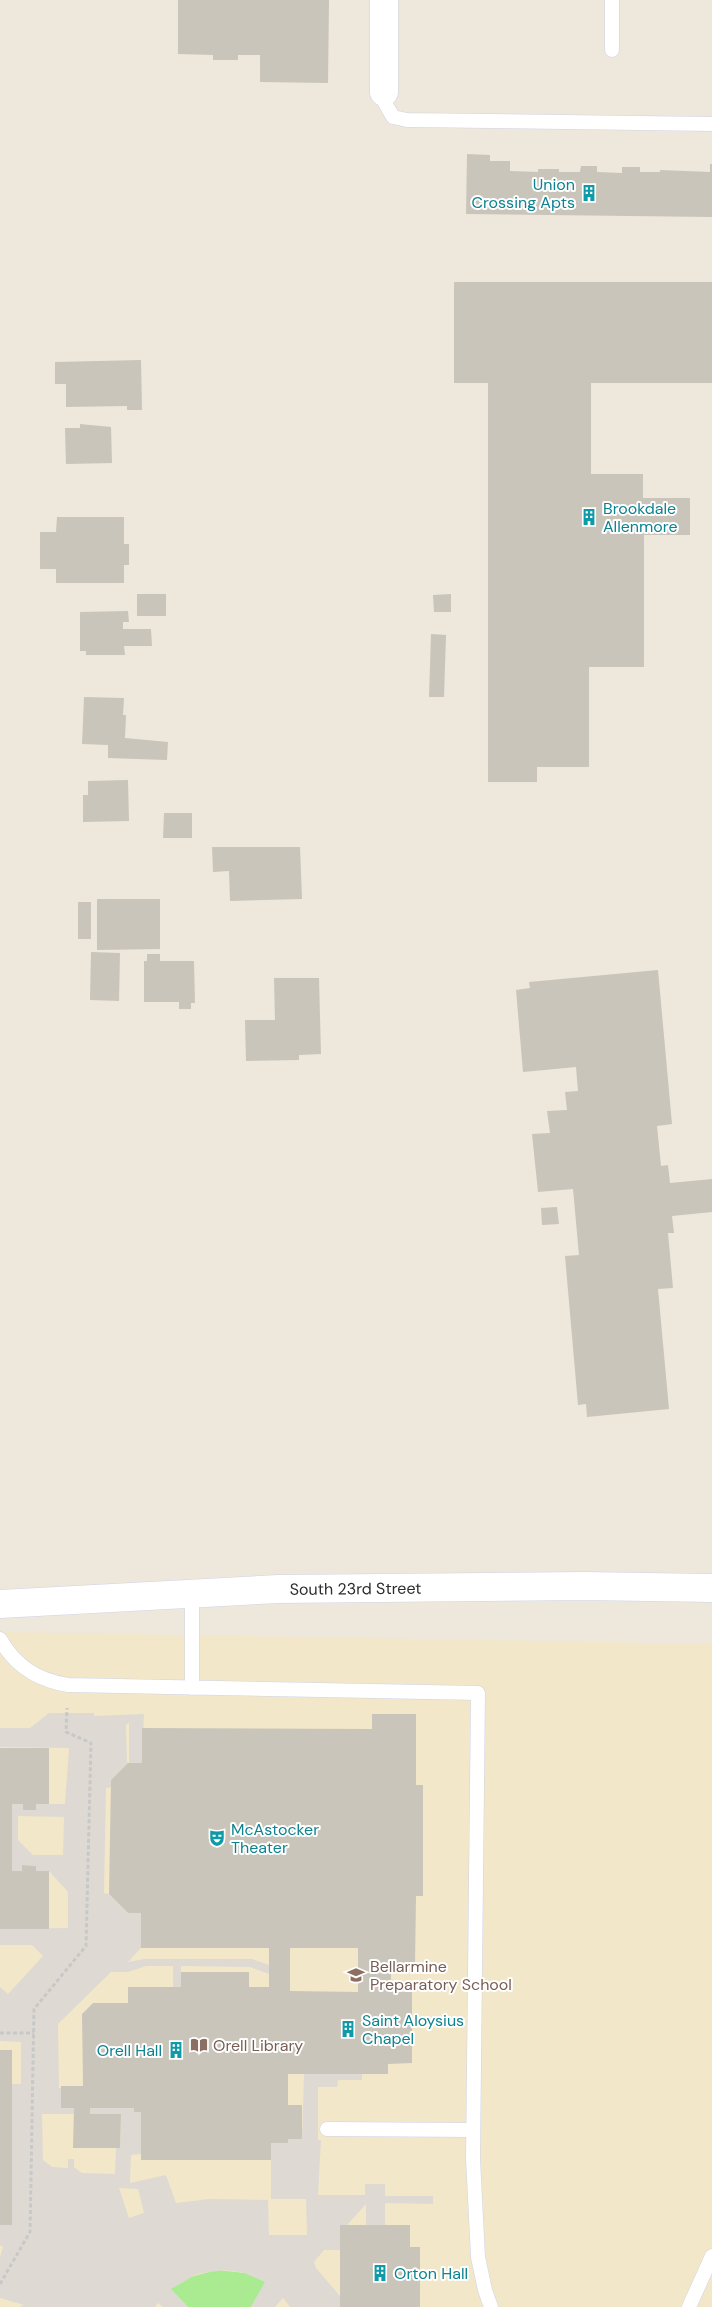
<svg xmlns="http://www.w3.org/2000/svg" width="712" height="2307" viewBox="0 0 712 2307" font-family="'DM Sans',sans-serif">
  <rect width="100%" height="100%" fill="#eee7db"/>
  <path fill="#f2e7c9" d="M0,1632l712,12v663h-712z"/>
  <path fill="#aaeb92" d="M217,2270l28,3 21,9 -15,25h-63l-18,-18 20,-12z"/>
  <path fill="#dedad3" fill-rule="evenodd" d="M49,1713h45v3l50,-2 -2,49h-13v-40l-3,2 1,36 1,2 -17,17v7l-5,1 -2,105 5,1 19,19h13v35l-13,14 16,-3h108l17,6v9l-19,-7 -69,-1v21h-8v-21h-27l-18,6h-17l-53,52 1,64h2v20h13v6h-32l1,46 9,7 16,1v-9h6v8l8,6 33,1 1,-26h4l1,-34h-31v-6h44l7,4v42l-10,1 -1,28 36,-8 10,28 33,-4 59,1 1,35h38l-1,-36h-35v-56h17v-4h14l2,-65h58v6h-24l-1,7h-19v53h3l-3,55h47v-11h20v12h48v8l-48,-1v22h-19v-21l-19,21 -7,1v24h-16l-10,12 2,6 24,28v11h-50l-7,-9 -8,9h-24l14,-25 -20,-9 -21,-3 -27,4 -26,15 17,18h-25l-5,-4 -3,4h-136l5,-2 -24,-7v-41l3,-10 -3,-2v-20h12v-141h9v-42l-21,-1v-54l8,7 35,-38 -11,-11h-32v-16l68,-1v-36l-19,-21h-13v-5l-13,-1 -1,6h-10v-67h11v6h12l1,-6h29l4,-56 -69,-1v-19h30zM18,1816l46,1 -1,38h-30l-15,-15zM119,2188l19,1 6,24 -15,5z"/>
  <path fill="#c9c5ba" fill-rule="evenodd" d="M178,0h151l-1,83 -68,-1v-27h-22v5h-25v-5l-35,-1z
    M467,154l23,1v6h20v10l28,1v-3h21v3h21l1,-6h16v6l25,1v-6h18v5h20v-2l50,2v-8h2v53l-246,-3z
    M454,282h258v101h-121v91h52v24h47v37h-46v132h-55v100h-52v15h-49v-399h-34z
    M141,360l1,50h-15v-4l-61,1v-23h-11v-22z
    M80,424l31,3 1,36 -46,1 -1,-36h15z
    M57,517h67v27h5v21h-5v18h-68v-14h-16v-37h16z
    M137,594h29v22h-29z
    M451,594v18h-17l-1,-17z
    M128,611l1,11h-6v7h28l1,17h-28l1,9h-39v-4h-6v-39z
    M431,634l15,1 -2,62h-15z
    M84,697l40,1 -1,17h3l-1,23 43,4 -1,18 -59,-2v-13l-26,-1z
    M128,780l1,41 -46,1v-27h5v-14z
    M164,813h28v25h-29z
    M212,847h88l2,52 -72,2 -1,-30 -16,1z
    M97,899h63v50l-63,1z
    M78,902h13v37h-13z
    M91,952l29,1 -1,48 -29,-1z
    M147,954h13v7h34l1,42h-4v6h-12v-7h-35v-41h3z
    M658,970l14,154 -15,2 4,40 7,-1 2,18 42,-4v33l-40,4 2,17h-6l5,55 -15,1 11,120 -82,8 -1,-13 -8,1 -13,-149 14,-1 -6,-66 -35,3 -6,-58 18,-1 -3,-22 20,-1 -2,-18 13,-1 -2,-24 -53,5 -7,-82 14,-2 -1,-6z
    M274,978h45l2,76 -22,1v5l-53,1 -1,-41h30z
    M557,1207l2,17 -17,1 -1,-17z
    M372,1714h44v71h7v111h-7l-1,69h-24v27h21v71l-24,1v10h-100v31h14v34h-14v4h-17v17h-130v-48h-7v-4h-44v6h31l-1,34h-47l1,-40h-13v-22h22l-1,-72 11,-11h35v-16h53v-15h68v15h20v-39h-128v-35h-13l-19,-19 2,-114 17,-17h14v-35l230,1zM290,1948h68v44l-68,-1z
    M0,1748h49v56h-13v6h-13v-6h-11v67h10v-6l14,1v5h13v58h-49z
    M0,2050h12v175h-12z
    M340,2225h70v22h10v60h-80z"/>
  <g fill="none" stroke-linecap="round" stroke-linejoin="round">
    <g stroke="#d0d3e5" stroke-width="15">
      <path id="lane" d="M612,0v50
        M384,92l1,11 8,14 14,3 305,4
        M192,1593v95
        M0,1639c15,27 37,41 68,46l410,8 -5,466 5,98 7,33 6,17
        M327,2129l146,1
        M689,2307l23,-51"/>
    </g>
    <g stroke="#d0d3e5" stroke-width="29">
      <g id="street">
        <path d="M384,92v-92"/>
        <path id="s1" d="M0,1604l278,-15 307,-3 127,2"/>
      </g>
    </g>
    <path stroke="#c8c8c8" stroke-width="3" stroke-dasharray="4 2.5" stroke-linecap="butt" d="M0,2033h34
      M0,2284l30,-52 4,-223 52,-63 5,-203 -25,-11 1,-24"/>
    <use href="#lane" stroke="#fff" stroke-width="14"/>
    <use href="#street" stroke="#fff" stroke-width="28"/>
  </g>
  <defs>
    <g id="building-bare" transform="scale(1.35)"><path d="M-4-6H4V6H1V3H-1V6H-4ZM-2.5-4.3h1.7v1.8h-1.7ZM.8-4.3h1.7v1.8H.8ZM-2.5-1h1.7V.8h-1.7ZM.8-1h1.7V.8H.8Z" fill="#0f9aa8" stroke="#fff" stroke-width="2.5" paint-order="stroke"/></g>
    <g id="theatre-bare" transform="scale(1.35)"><path d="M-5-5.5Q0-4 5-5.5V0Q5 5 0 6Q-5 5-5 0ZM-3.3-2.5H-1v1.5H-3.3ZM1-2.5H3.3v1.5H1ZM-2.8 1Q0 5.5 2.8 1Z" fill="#0f9aa8" stroke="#fff" stroke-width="2.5" paint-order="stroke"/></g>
    <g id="school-bare" transform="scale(1.35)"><path d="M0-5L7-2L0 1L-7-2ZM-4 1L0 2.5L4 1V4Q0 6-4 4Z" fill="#8d6e63" stroke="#fff" stroke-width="2.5" paint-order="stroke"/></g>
    <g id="library-bare" transform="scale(1.35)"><path d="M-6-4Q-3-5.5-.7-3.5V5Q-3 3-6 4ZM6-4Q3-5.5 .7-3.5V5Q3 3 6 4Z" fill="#8d6e63" stroke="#fff" stroke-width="2.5" paint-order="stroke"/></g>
  </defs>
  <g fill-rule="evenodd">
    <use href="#building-bare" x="589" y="193"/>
    <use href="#building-bare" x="589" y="517"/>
    <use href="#theatre-bare" x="217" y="1838"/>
    <use href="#school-bare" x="356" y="1975"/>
    <use href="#building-bare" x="348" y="2029"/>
    <use href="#library-bare" x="199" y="2045"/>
    <use href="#building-bare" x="176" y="2050"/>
    <use href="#building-bare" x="380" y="2273"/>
  </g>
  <g text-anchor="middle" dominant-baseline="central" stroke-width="4" stroke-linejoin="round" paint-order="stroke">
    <g font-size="16" fill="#0d838f" stroke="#fff" text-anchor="start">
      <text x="575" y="184" text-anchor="end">Union<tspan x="575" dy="18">Crossing Apts</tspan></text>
      <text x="603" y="508">Brookdale<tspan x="603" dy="18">Allenmore</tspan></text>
      <text x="231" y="1829">McAstocker<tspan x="231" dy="18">Theater</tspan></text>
      <text x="362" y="2020">Saint Aloysius<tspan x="362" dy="18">Chapel</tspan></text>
      <text x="162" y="2050" text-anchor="end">Orell Hall</text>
      <text x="394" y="2273">Orton Hall</text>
    </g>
    <g font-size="16" fill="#2b2b2b" stroke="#fff">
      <text stroke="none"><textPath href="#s1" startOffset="356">South 23rd Street</textPath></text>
    </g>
    <g font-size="16" fill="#785e54" stroke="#fff" text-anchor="start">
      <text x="370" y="1966">Bellarmine<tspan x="370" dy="18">Preparatory School</tspan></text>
      <text x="213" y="2045">Orell Library</text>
    </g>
  </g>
</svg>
